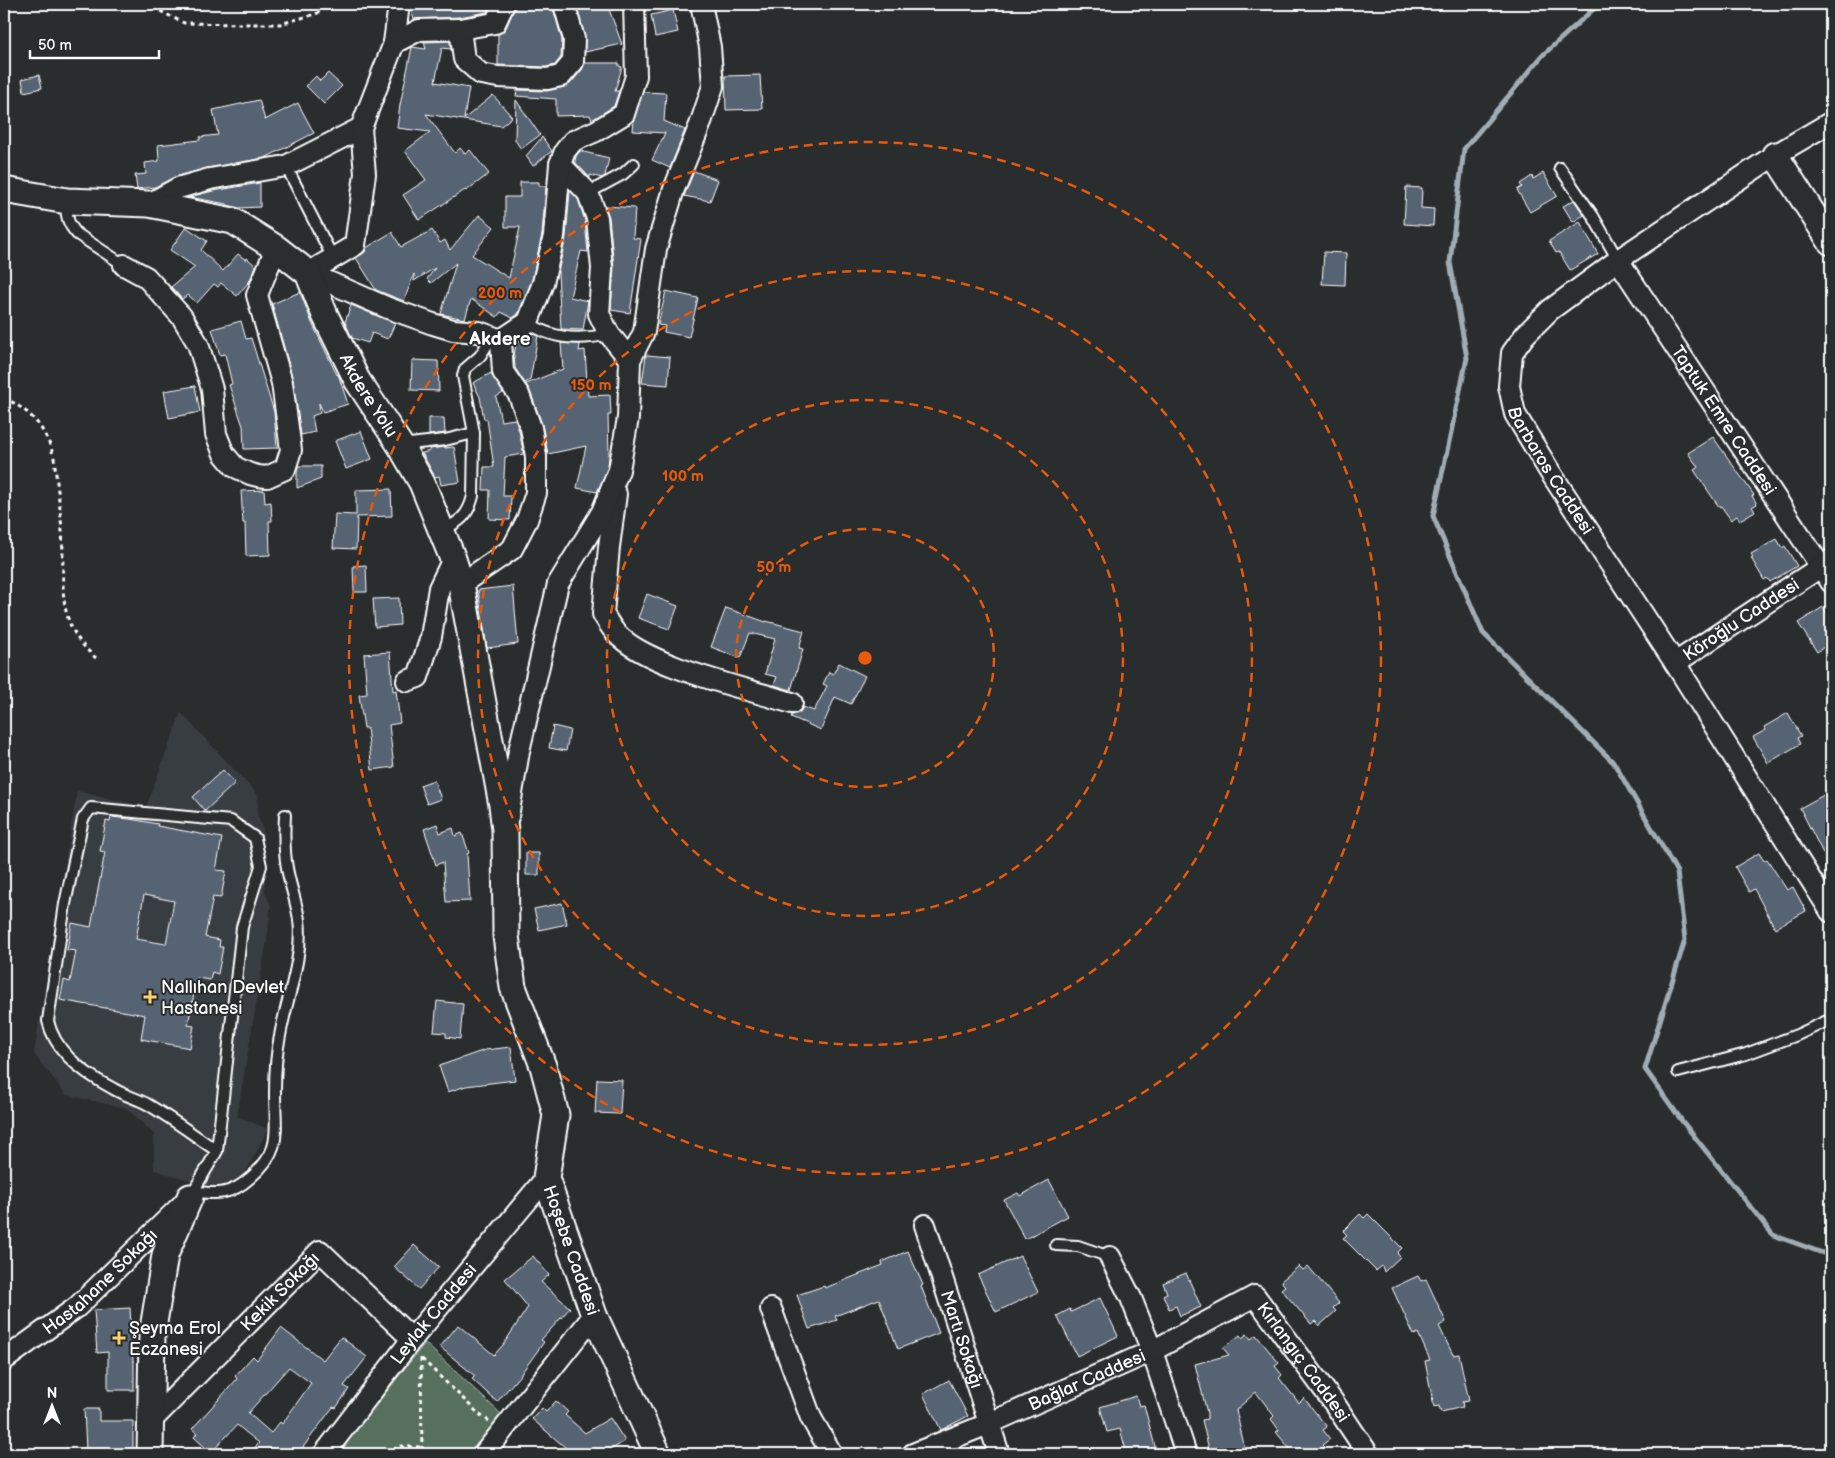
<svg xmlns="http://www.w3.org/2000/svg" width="1835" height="1458" viewBox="0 0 1835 1458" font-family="'Balsamiq Sans',sans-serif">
  <rect width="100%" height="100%" fill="#2a2d2e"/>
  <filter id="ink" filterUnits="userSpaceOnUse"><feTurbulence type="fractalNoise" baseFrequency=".02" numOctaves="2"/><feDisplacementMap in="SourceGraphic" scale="10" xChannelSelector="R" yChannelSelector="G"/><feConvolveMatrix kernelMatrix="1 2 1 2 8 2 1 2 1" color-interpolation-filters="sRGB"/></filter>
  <g filter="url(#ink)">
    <path fill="#383d43" d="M181,713l78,83 -2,19 6,14 2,63 6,14 -4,34 -30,176 31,13 -31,60 -30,-4 -53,-15v-36l-28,-26 -60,-13 -32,-41 43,-263 69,16z"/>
    <path fill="#56705d" stroke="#aab8ae" d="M425,1343l76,71 -32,40h-132z"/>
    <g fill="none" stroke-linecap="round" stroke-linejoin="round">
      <path stroke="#a1adb5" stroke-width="5" d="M1308,4l5,2 10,-2
        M1599,4l-56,51 -79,94 -14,113 17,96 -34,158 50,117 131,130 63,109 8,68 -40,129 37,52 91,114 58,21"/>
    </g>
    <path fill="#576373" stroke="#fff" fill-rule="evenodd" d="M421,4h70l-4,8 -28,5 -45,2 -4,-11z
      M516,4h26l1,5 10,-1 9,32 -1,17 -6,8 -9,2 -48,-2v-31l8,-6z
      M576,4h31l15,40 -37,8v-16z
      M673,10l5,22 -23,5 -4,-22z
      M450,41l1,8 -9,-1 -7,34 34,6 -5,31 29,-24 19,22 -11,9 -75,-12 29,39 5,-5 5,6 5,-4 19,24 -23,17 -1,-1 -46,30 -16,-25 23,-15 -21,-29 25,-19 -33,-4 3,-23 12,-58 14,2 -2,-7z
      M585,63h34v3l3,1 -7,24h4l-5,15 -22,14 -2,-5 -34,1v-17l-40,-3 1,-6 30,1 17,-4 6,-3 12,-14z
      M328,73l14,13 -18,18 -18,-18 10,-10 4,5z
      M39,75l3,13 -18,4 -2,-13z
      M760,75l2,34 -36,1 -1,-34z
      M643,92l23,1 -2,28 21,9 -15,38 -18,-8 13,-27 -32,-2 1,-12z
      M259,100l6,20 33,-17 16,30 -49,25 -58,10 -32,9 -20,10 -18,2 -2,-14 11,-1 -1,-11 14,-2 -1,-16 42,-5v-3l18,-2 -5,-25z
      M516,100l24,35 -19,14 -6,-9z
      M542,137l10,14 -19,15 -7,-10z
      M580,151l29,7 -4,18 -3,2 -12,-3v3l-15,-16 1,-6z
      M694,171l24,9 -8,21 -26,-5z
      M1543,173l14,23 -27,16 -13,-22 5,-3 -2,-3 12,-8 1,3z
      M520,182h19v4h7l-4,48 -10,46 -14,34 -5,4 -12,-6 -4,5 -26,-18 -6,20 -24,-5 15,-51 -25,20 -4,-4 8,-11 -21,13v-7l-10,27 -28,-11 -20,-32 9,-6 1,-4 26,-16 9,15 31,-17 8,13 5,-3 5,10 29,-35 15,12 -22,28 37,23 11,-51h-15v-30h15z
      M260,183v24l-21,1 -12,-3v-1l-38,-7 24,-6z
      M1406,187l16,1 -1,20 13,1 -1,17 -29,-2z
      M570,191l8,8 7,22 3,31 -7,-1 -11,46 18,4 -5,29 -22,-1 -3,-57 8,-35z
      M1574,200l10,15 -11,7 -10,-16z
      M605,206l30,2 -2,30 8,1 -11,74 -19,-3 3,-43 -5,-50z
      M1580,222l18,32 -28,16 -11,-18 -3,1 -7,-12z
      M186,227l21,14 -6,9 22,21 15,-17 8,6 1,-2 9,8 -7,16 -12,14 -16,-13 -3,4 -4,-3 -17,19 -9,-8 -6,4 -11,-12 24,-20 -25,-17z
      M1324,252l22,1 -1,32 -23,-1z
      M666,291l32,7 -9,39 -25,-5 1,-6 -7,-1z
      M300,292l12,31 25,52 1,-1 10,30 -25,8 -4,-9 1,10 -8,3 3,16 -14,3 -8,-55 -21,-76z
      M351,305l44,18 -7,16 -16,-6 -4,10 -16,-5 -7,-16z
      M241,321l5,18 5,-1 23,74 3,36 -33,1 -1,-23 -14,-41 3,-1 -7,-30 -5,1 -8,-26z
      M533,333l5,3 -8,44 -5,3 -10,-15 -1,-13 2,-11z
      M561,343l19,1 -1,7 6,-1 3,46 22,-1 1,20h-3l1,41 -1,11 -11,25 -20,-4 9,-42 -38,8 -6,-30 -12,-33 -4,-7 37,-15z
      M646,355l24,2 -2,28 -26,-2z
      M412,360l26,1 1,30 -28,-1z
      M491,373l12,20 -7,4 5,24 14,-2 4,12 5,23 -19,3 -2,39h8l-1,24 -21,-1 1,-29h-7l1,-23h10l-7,-48h-3l-4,-22 -7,-14z
      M195,386l5,26 -31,6 -5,-27z
      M429,418h15l1,15 -16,2z
      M361,431l11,28 -26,10 -11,-28z
      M1713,437l41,58 -2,1 5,8 -5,3 3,4 -15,9 -3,-4 -6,4 -10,-14 -2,1 -25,-37 4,-3 -10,-14z
      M445,447v1l9,-1 6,35 -19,3 -2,-9 -4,1 -13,-24 8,-2v-2z
      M298,466h23v13l-24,9v-16z
      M391,489l1,27 -35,1 -1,32 -23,-1 2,-34 21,1v-25z
      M264,490l1,13 6,-1 1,19h-3l1,34 -24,1 -1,-33h-2l-2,-32z
      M1777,539l5,9 3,-2 12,20 -27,16 -3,-4 -3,2 -13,-22 2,-1 -2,-3z
      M366,565l1,27h-13l-1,-26z
      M513,586l5,58 -31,4 -9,-58z
      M647,594l31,12 -9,23 -31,-11z
      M399,598l1,27 -25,2 -2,-28z
      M1823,607l8,12v23l-14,10 -19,-29z
      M726,608l40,14v-1l38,10 -5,17 4,1 -12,41 -17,-5 3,-8 -12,-3 10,-35 -25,-6 -10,25 -29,-11z
      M390,652l3,39 3,-1 4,33 -11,2 5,42 -22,3 -5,-42h-3l-5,-33 8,-1 -3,-40z
      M839,663l26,13 -14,28 -16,-7 -14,33 -30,-13 1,-2 8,-3 3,-5 11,4 13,-25 -4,-2 6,-12 4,2z
      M1788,713l13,23 -4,2 3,6 -32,19 -15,-26 13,-7 -2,-3z
      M553,726l17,4 -4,21 -17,-3z
      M223,770l12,13 -30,28 -12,-14z
      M434,780l7,19 -14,5 -7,-19z
      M1831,791v78l-31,-61z
      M111,817l19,2 28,5 -1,2 65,12 -6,32 10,1 -5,27 -8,-1 -8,40 15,3 -1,7h4l-5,27 -6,-2 -2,8 -13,-2 -9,47 6,1 -4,22 -49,-9 4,-24 -85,-15 4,-20 6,2 6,-31 -9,-1 5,-27 19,4 14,-75 -5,-1 6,-30 4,1zM144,895l30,6 -8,43 -30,-5z
      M437,824l3,9 13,-5 2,8 7,-3 7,20 -2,1 3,47 -24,1 -3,-40 -7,3 -12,-36z
      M526,853h13v22h-13z
      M1759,853l5,8 3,-2 20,31 6,-3 13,24 -31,17 -21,-39 -5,3 -14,-25z
      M562,903l5,21 -28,6 -5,-21z
      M437,1001l26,3 -3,35 -14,-2v-4l-12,-1z
      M511,1047l4,33 -49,6 -18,6 -9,-26 46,-16z
      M597,1079l25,1 -2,34 -25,-1z
      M1049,1180l19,36 -43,23 -21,-39 14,-7 2,3z
      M1360,1214l4,4 4,-4 34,34 -5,5 3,4 -16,15 -2,-6 -6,5 -33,-33 4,-3 -4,-4z
      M414,1245l25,22 -20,22 -25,-22z
      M908,1251l15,34 -2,1 18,47 -41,16 -19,-50 -44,17 2,4 -28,9 -12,-34 27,-9 1,2 58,-23 -1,-3z
      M533,1256l16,19 -8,7 29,26 -29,32 3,2 -24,33 -23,27 -25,-23 3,-3 -35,-29 18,-22 36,30 9,-10 25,-38 -23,-28z
      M1020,1256l18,36 -42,20 -18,-37z
      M1299,1266l4,4 5,-4 31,37 -6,5 3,3 -17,15 -4,-5 -4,3 -30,-35 4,-3 -4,-5z
      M1186,1273l15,34 -21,9 -4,-10 -7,3 -6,-14 4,-2 -4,-10z
      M1418,1276l3,5 5,-2 20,43 -7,4 14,29 6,-1 10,47 -7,1 1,5 -22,5 -2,-6 -5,1 -9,-46 5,-1 -12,-27 -4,2 -22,-47z
      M1100,1298l18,38 -41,20 -20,-40 13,-7 1,3z
      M130,1308l3,53h1v29h-26v-38l-11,1 -3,-43z
      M281,1328l42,32 18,-23 26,20 -23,29 5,3 -13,19 -3,-1 -35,47h-49l10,-11 -22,-18 -26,28 -17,-16 3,-4 -5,-4 45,-50 -2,-3 18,-20 4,4zM289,1367l22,16 -29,41 -2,-2 -9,11 -23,-20z
      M1247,1334l4,5 5,-4 23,28 -4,3 7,9 -3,3 20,25 5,-5 23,29 -4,3 7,9 -8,6 2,2 -9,7h-21l-18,-22 3,-2 -8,-11 3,-3 -18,-24 -20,18 10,44h-36l-8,-34 5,-1v-6l-12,-49 34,-9 -6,-7 17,-13 2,3z
      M949,1380l19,36 -27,14 -18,-36z
      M1136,1396l3,10 5,-1 13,49h-30l-7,-25 -13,3 -7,-25z
      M556,1401l12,11 -3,3 20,18 25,-15 15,23 -21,13h-31l-41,-35 10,-11 4,4z
      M84,1409h15v12h34v33h-26v-5l-21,1z"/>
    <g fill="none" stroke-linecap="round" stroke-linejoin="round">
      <g stroke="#fff" stroke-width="14">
        <path id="service" d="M286,166l47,92
          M1560,168l33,48 25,44
          M588,193l35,-19 11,-10
          M67,201c-2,14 1,23 10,33l47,31
          M528,322c23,18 54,18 81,12
          M401,445l44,-5 29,-7
          M441,531c18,-9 27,-14 32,-35l1,-63 -11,-57 2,-7 15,-13 12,-19
          M1678,1072l68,-18 51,-19 34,-16
          M193,1191c24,4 38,4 57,-13 33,-28 25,-46 25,-86 0,-18 1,-38 5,-56 6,-36 24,-80 19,-116 -2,-17 -9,-34 -12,-52 -3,-17 -3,-35 -2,-53
          M190,1197l27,-46 25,-224 19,-61 -6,-28 -24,-17 -140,-13 -8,11 -18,85 -17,117c7,31 37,53 64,67 11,7 24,10 35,16 24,14 47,31 70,47
          M1056,1245l22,1 32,11"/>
      </g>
      <g stroke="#fff" stroke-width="24">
        <g id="minor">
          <path d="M460,29l4,30 17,15 17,3 49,2 14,-3 12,-14 1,-23 -10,-35"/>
          <path d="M394,43l5,-39"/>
          <path id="s1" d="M1831,122l-56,33 -157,105 -68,50 -25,25 -13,18 -3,33 6,28 35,58 125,191 156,249"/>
          <path d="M560,164l28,29 9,25 5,50 -3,46 10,20 21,26"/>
          <path d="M149,204l29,-16 32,-9 76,-13 75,-38 33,-85 25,-13 41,-1 35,-6 9,-19"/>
          <path id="s2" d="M1618,260l213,322"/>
          <path d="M124,265l22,12 36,40 16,27 14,45 4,45 8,20 11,13 15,7 8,2 9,1 18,-8 6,-19 -9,-67 -25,-88 19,-47"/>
          <path d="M308,273l80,35 45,16 20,6 26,2 22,8"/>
          <path d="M308,273l47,-28 10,-71 -4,-46"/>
          <path d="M616,494l-7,53 -6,67c4,6 8,14 13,19 29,33 132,56 176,70"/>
          <path d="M461,584l51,-35 15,-29 9,-27v-37l-5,-28 -12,-33 -16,-23 -2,-32 27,-18 15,-39 11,-47 6,-72 5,-13 8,-10 23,-10 28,-17 12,-38 -2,-72"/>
          <path id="s3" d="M1675,663l156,-103"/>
          <path d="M407,681l11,-4 13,-40 8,-49 14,-29"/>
          <path d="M508,817l11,-66 39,-167 44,-72 17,-42 9,-52 2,-58 14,-28 12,-83 18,-60 26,-64 13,-39 -3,-39 -9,-43"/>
          <path id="s4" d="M925,1225l74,229"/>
          <path d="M1110,1257l21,41 21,53 34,103"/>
          <path d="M771,1309l40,109 21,36"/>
          <path id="s5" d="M4,1360l73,-53 109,-106"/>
          <path id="s6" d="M150,1422l170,-171 92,88"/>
          <path id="s7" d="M324,1454l88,-115 134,-161"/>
          <path d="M484,1454l110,-139"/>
          <path id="s8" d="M913,1454l75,-30 164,-73 103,-55 79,107 34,51"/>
        </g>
      </g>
      <g stroke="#fff" stroke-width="29">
        <g id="tertiary">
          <path d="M1775,155l56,87"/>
          <path id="s9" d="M4,190l63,11 82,3 84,17 43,27 32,25 17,42 32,65 43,65 22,38 31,76 8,25 41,221 3,25 1,106 7,51 30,79 13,49 -10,63 48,137 64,139"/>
          <path d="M150,1454l2,-119 13,-80 25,-58"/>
        </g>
      </g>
      <path stroke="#fff" stroke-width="3" stroke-dasharray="4 4" stroke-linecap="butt" d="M146,4l38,19 57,1h39l36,-10 14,-10
        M4,398c27,12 43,32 50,60 3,24 6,48 8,73 4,50 -10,90 34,127
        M421,1358l1,96
        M422,1359l58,56 9,6
        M386,1454l15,-8 21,1"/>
      <use href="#service" stroke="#2a2d2e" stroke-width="10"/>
      <use href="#minor" stroke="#2a2d2e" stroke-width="20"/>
      <use href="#tertiary" stroke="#2a2d2e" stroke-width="25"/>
    </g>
  </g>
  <g fill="none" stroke="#e8590c" stroke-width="2.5" stroke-dasharray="9 6">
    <circle cx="865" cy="658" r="129"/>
    <circle cx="865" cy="658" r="258"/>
    <circle cx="865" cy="658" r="387"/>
    <circle cx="865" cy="658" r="516"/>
  </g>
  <g fill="#ffd166" stroke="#2a2d2e" stroke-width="2">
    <path d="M147.5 989.5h5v5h5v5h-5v5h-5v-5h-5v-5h5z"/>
    <path d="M116.5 1330.5h5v5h5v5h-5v5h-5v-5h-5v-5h5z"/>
  </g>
  <g text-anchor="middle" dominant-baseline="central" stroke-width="4" stroke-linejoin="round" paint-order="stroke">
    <g font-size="18" fill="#fff" stroke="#2a2d2e">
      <text stroke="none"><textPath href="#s9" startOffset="460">Akdere Yolu</textPath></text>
      <text stroke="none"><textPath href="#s2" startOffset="192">Taptuk Emre Caddesi</textPath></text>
      <text stroke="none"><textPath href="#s1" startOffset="524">Barbaros Caddesi</textPath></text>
      <text stroke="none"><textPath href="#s3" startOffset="79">Köroğlu Caddesi</textPath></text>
      <text stroke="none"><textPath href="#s9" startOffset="1354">Hoşebe Caddesi</textPath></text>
      <text stroke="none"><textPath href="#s5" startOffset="124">Hastahane Sokağı</textPath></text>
      <text stroke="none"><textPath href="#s6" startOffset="184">Kekik Sokağı</textPath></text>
      <text stroke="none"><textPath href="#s7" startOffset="178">Leylak Caddesi</textPath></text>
      <text stroke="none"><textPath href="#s4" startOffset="120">Martı Sokağı</textPath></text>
      <text stroke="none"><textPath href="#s8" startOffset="459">Kırlangıç Caddesi</textPath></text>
      <text stroke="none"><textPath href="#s8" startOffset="189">Bağlar Caddesi</textPath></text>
    </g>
    <g font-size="18" fill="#fff" stroke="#2a2d2e" text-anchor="start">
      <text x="161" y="987">Nallıhan Devlet<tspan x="161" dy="21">Hastanesi</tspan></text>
      <text x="129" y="1328">Şeyma Erol<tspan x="129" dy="21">Eczanesi</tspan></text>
    </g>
    <g font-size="19" font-weight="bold" fill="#fff" stroke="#2a2d2e">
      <text x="500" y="339">Akdere</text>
    </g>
  </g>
  <circle cx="865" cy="658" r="8" fill="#e8590c" stroke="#2a2d2e" stroke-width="2.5"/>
  <g font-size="15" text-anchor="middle" font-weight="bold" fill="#e8590c" stroke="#2a2d2e" stroke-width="4" stroke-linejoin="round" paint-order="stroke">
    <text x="500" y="298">200 m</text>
    <text x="591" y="390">150 m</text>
    <text x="683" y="481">100 m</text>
    <text x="774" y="572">50 m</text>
  </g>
  <rect width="1835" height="1458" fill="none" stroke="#2a2d2e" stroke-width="20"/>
  <rect x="10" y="10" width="1815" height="1438" fill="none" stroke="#fff" stroke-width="2" filter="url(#ink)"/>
  <g transform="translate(52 1406)" stroke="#2a2d2e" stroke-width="4" paint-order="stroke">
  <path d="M0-4L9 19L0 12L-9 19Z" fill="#ffffff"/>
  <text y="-8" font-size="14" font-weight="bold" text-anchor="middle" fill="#ffffff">N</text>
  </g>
  <path d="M30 50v8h129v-8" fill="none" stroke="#ffffff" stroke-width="2.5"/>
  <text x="38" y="50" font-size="15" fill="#ffffff" stroke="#2a2d2e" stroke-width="4" paint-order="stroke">50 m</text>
</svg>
